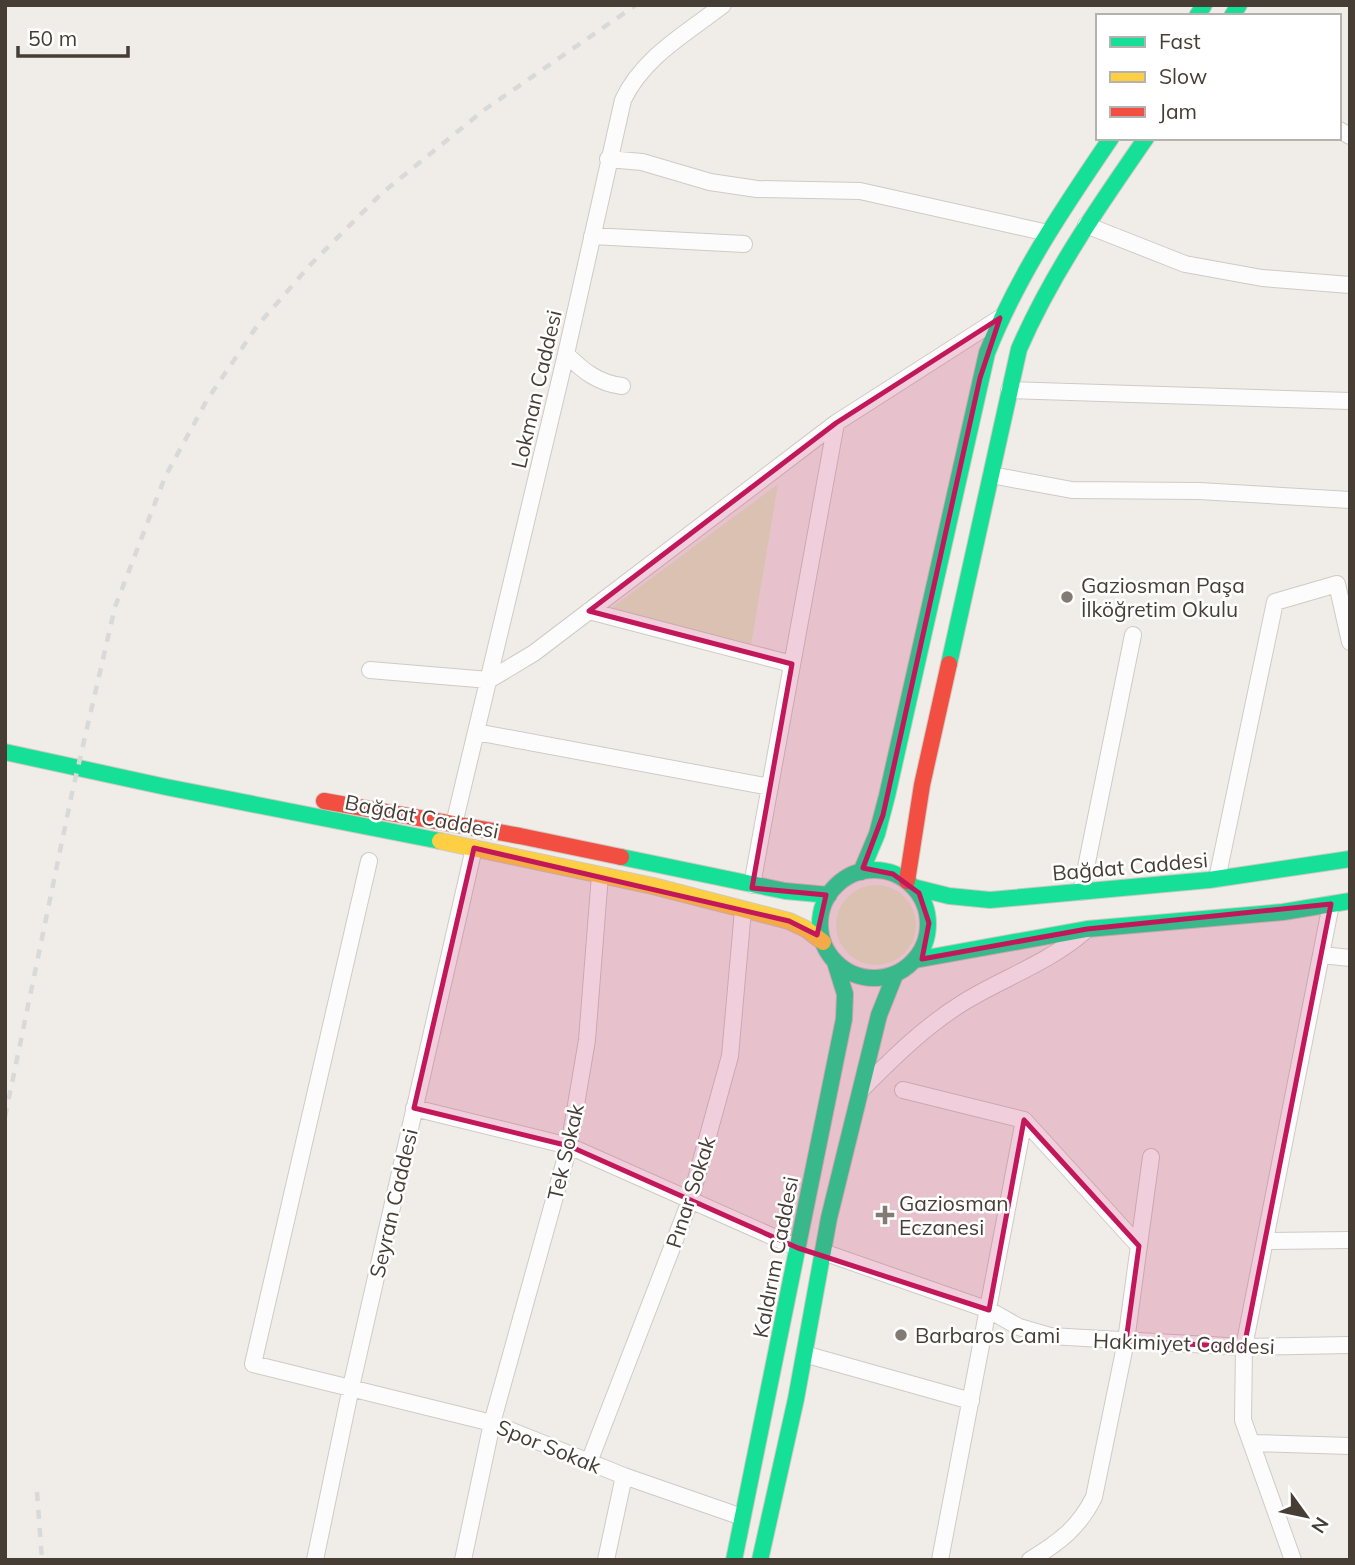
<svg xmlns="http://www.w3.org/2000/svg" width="1355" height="1565" viewBox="0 0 1355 1565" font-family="Mulish,sans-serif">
  <rect width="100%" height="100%" fill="#f0ede9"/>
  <path fill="#e2ebc8" d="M778,484l-27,161 -149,-30z
    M836 925a40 40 0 1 1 80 0a40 40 0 1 1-80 0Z"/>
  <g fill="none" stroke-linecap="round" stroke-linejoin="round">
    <g stroke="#cecbc6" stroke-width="18">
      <path id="street" d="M1339,130l11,6
        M608,159l34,3 68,20 47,7 103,2 188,42
        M1086,225l99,39 77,14 88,7
        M592,236l152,8
        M566,354c17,17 32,29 56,32
        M1009,390l341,11
        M991,475l81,15 127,1 151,9
        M589,611l203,53
        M370,670l119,10 45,-27 302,-230 164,-105
        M476,732l294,55
        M454,824l112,-470 57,-254c20,-43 64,-67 100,-95
        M369,861l-116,503 239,59 132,53 118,41
        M1217,879l58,-277 62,-18 13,58
        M752,885l84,-462
        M1081,892l52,-257
        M1322,955l28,3
        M862,1089c32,-32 63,-63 102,-87 39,-24 84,-39 120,-70
        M903,1090l121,30 -84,440
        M414,1108l155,38 229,102
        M1024,1120l115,126
        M1265,1241l85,-1
        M823,1252l166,58 30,17 31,9 194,11 106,-2
        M804,1354l167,47
        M1252,1443l98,3
        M589,1462l101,-261 40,-145 13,-146
        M315,1560l36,-173 123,-539
        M463,1560l29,-137 77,-277 18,-106 13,-165
        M606,1560l18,-84
        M1030,1560c28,-17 49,-32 64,-63l32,-156 25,-184
        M1293,1560l-50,-140 1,-73 87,-443"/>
    </g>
    <g stroke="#d0c9c0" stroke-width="18">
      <path id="fast" d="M1197,16l7,-11
        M1232,16l7,-11
        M949,664l70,-315c33,-76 80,-143 127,-211
        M5,752l161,35 274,54
        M621,857l164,34 44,4
        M820 924a54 54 0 1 1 108 0a54 54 0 1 1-108 0Z
        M861,872l16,-38 10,-38 100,-443c31,-78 77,-146 124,-215
        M913,887l36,9 41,4 219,-20 141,-21
        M915,960l172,-31 196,-17 67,-11
        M734,1560l110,-541 1,-25 -10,-32
        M760,1560l36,-161 33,-181 50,-203 16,-40"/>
    </g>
    <g stroke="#d0c9c0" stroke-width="18">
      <path id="slow" d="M440,841l213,45 136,35 17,8 17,13"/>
    </g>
    <g stroke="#d0c9c0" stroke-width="18">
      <path id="jam" d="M324,801l196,35 101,21
        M907,881l15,-96 27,-121"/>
    </g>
    <use href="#street" stroke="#fdfcfc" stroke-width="16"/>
    <use href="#fast" stroke="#16e098" stroke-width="16"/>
    <use href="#slow" stroke="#ffcf43" stroke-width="16"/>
    <use href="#jam" stroke="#f24e42" stroke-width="16"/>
    <path stroke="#d9d9d8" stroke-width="4.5" stroke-dasharray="9 9" stroke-linecap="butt" d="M5,1117l67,-324 43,-186 50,-130 42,-77 50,-74 55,-63 69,-69 103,-84 152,-105
      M37,1492l5,68"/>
  </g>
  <path fill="#c2185b" fill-opacity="0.2" stroke="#c2185b" stroke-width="5" stroke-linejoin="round" d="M1000,318l-20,60 -97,437 -20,53 30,6 26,19 10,30 -7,36 165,-30 244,-25 -87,443 -118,-6 13,-95 -115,-126 -35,190 -191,-62 -229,-102 -155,-38 60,-260 315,73 28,14 9,-40 -74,-7 40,-224 -203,-53 247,-188z"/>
  <g fill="#827b74" stroke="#fff" stroke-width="2.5">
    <circle cx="1067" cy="597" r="7"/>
    <path d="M881.5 1204.5h7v7h7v7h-7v7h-7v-7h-7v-7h7z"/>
    <circle cx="901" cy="1335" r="7"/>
  </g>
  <g text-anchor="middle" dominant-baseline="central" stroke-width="5" stroke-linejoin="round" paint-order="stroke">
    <g font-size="21" fill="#463d35" stroke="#fff">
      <text transform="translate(536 389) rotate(-77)">Lokman Caddesi</text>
      <text transform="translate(422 816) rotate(11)">Bağdat Caddesi</text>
      <text transform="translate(1130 866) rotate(-5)">Bağdat Caddesi</text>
      <text transform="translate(565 1152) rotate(-77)">Tek Sokak</text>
      <text transform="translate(690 1192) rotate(-72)">Pınar Sokak</text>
      <text transform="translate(393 1203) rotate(-77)">Seyran Caddesi</text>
      <text transform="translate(775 1257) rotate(-79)">Kaldırım Caddesi</text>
      <text transform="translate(1184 1343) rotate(2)">Hakimiyet Caddesi</text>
      <text transform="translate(549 1446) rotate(22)">Spor Sokak</text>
    </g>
    <g font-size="21" fill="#463d35" stroke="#fff" text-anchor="start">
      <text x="1081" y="585">Gaziosman Paşa<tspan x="1081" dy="24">İlköğretim Okulu</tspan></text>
      <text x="899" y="1203">Gaziosman<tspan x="899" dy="24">Eczanesi</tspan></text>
      <text x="915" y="1335">Barbaros Cami</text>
    </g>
  </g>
  <rect width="1355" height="1565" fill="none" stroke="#463d35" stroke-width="14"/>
  <rect x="1096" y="14" width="245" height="126" fill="#ffffff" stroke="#b5b1ae" stroke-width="2"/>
  <rect x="1110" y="37" width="35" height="10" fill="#16e098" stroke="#b5b1ae" stroke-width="2"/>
  <text x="1159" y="49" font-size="21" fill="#463d35">Fast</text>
  <rect x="1110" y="72" width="35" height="10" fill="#ffcf43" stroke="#b5b1ae" stroke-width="2"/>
  <text x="1159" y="84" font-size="21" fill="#463d35">Slow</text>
  <rect x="1110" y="107" width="35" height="10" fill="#f24e42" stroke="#b5b1ae" stroke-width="2"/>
  <text x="1159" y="119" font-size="21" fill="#463d35">Jam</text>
  <g transform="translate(1306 1516) rotate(123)" stroke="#ffffff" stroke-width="5" paint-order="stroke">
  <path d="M0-5L12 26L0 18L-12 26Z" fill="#463d35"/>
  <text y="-10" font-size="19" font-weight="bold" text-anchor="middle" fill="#463d35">N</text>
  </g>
  <path d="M18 46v10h110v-10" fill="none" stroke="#463d35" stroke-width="3.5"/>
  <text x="28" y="46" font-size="21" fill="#463d35" stroke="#ffffff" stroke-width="5" paint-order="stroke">50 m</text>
</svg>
